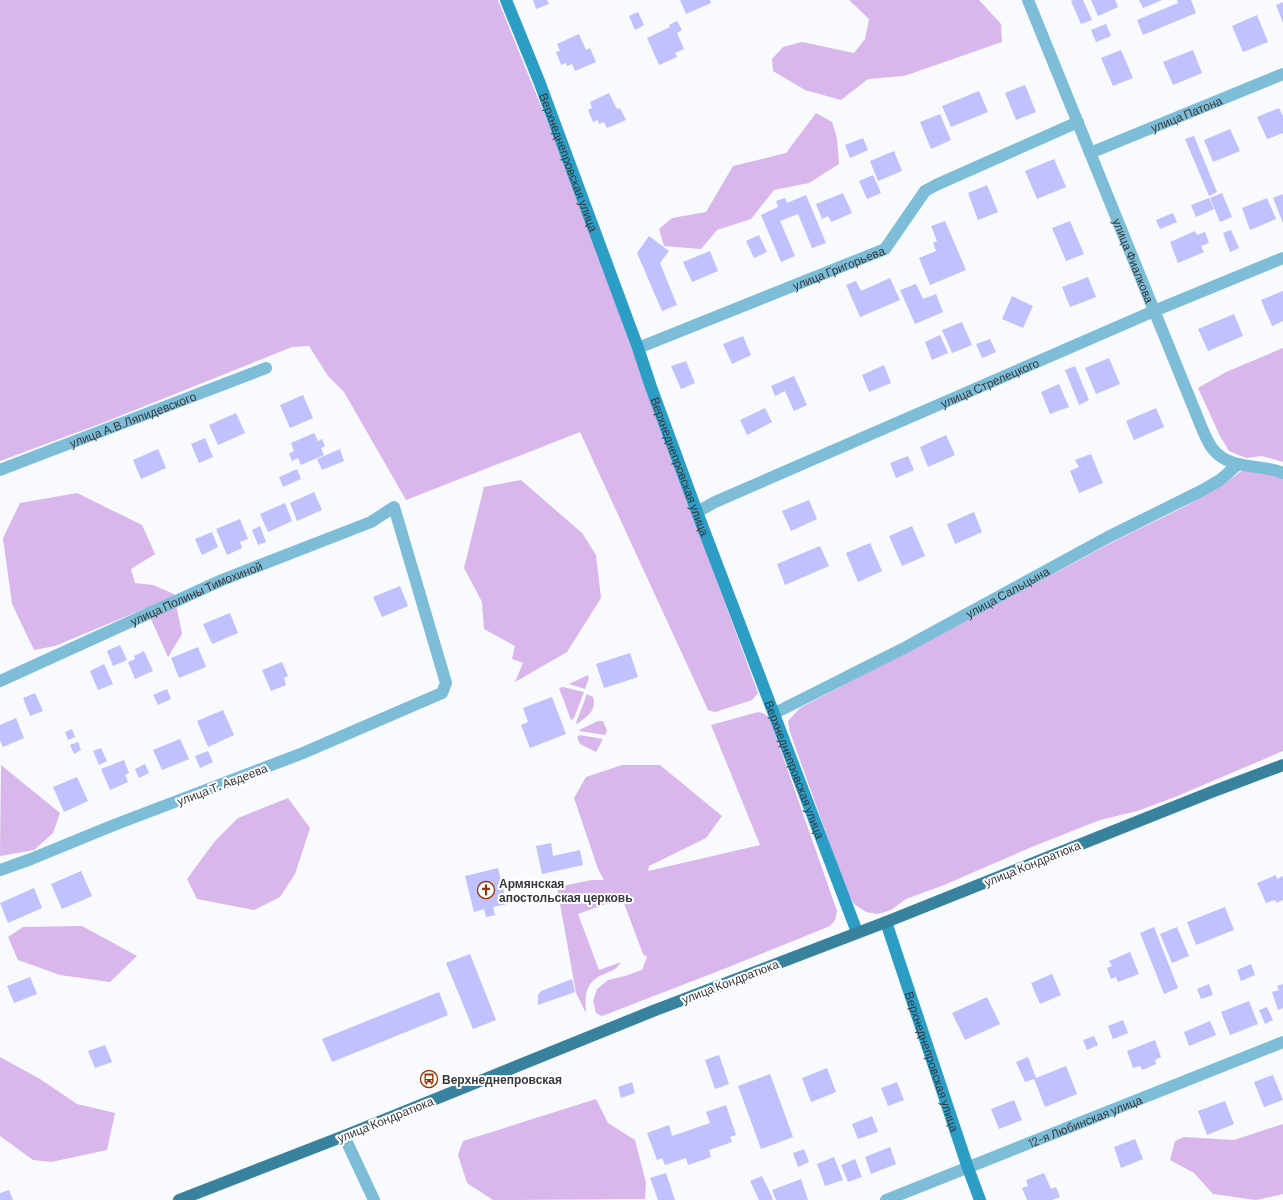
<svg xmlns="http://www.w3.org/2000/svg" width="1283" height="1200" viewBox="0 0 1283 1200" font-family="Barlow,sans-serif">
  <rect width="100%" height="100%" fill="#f8fafd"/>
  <path fill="#d9b6ec" d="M0,0h498l77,190 62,173 121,330 -6,7 -37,12 -7,-2 -128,-278 -174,68 -62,-108 -16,-16 -19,-30 -17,1 -187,75 -105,39z
    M849,0h130l22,24 1,18 -98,34 -36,3 -27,21 -36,-10 -32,-19 -1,-12 11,-12 19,-5 52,11 11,-14 4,-20z
    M816,113l16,9 5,16 2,26 -30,19 -35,7 -23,29 -34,11 -16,19 -37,-3 -5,-17 13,-11 34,-6 27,-46 53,-13z
    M1283,348v114l-21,-6 -16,2 -17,-7 -9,-15 -22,-48 28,-16z
    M1244,469l39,8v274l-108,46 -38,14 -37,9 -66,26 -90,39 -38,14 -15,11 -13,4 -12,-2 -12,-8 -7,-12 -57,-160 -2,-11 12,-13c103,-54 205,-108 307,-163 45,-24 98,-44 137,-76z
    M521,480l61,53 14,22 5,43 -34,54 -52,30 8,-19 -11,-4 3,-13 -31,-17 -2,-27 -18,-34 20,-81z
    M77,493l65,32 13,29 -24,15 4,14 18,2 21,9 8,40 -14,23 -22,-49 -91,38 -21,4 -22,-46 -9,-66 17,-35z
    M588,675l1,3 -4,11 -16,-5z
    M563,687l21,5 -10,26 -3,2 -12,-32z
    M587,694l6,3c4,14 -6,19 -16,27l-1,-1z
    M758,712l5,1 6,4 68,194 -2,9 -5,6 -109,44 -119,46 -6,-3 -3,-12 4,-12 11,-9 17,-4 17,-6 5,-13 -4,-3 -21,-56 -44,16 21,56 22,-8c-7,10 -7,7 -17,12 -19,8 -19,20 -18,39l-10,-20 -19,-106 35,-7h12l-6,-11 -24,-71 12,-21 36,-12h38l62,51 -16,22 -57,28 -1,5 112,-26 -49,-120z
    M598,721h5l4,10 -2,4 -26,-4v-1z
    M580,735l23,4 -7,13 -16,-8 -3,-7z
    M1,765l59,48 -7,20 -19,17 -34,6z
    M288,798l22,30 -15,46 -15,23 -26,13 -57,-11 -10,-20 28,-38 23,-23z
    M82,926l55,30 -27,26 -50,-7 -42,-15 -10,-23 15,-10z
    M0,1057l40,22 37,25 38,9 -8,37 -56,12 -18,-2 -33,-24z
    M596,1099l12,24 27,17 11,43 -1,16 -152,1 -26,-17 -9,-28 5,-14z
    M1283,1124v70l-27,6 -43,-6 -19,-21 -24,-13 5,-19 9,-4 50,3z"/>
  <path fill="#c0c1fd" d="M533,0h14l2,4 -13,5z
    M680,0h30l1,3 -25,11z
    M1074,0h9l9,20 -11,4 -10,-23z
    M1091,0h24l3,7 -20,9z
    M1139,0h23l-19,8z
    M1177,0h14l5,13 -53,22 -6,-15 41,-17z
    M1283,2v21l-7,-18z
    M638,12l6,13 -9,5 -6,-14z
    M1257,15l11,27 -25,10 -11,-26z
    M677,21l5,9 -5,3 7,16 -9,4 2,4 -18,8 -12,-27 23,-11 -1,-2z
    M1106,24l5,12 -15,6 -5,-12z
    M579,34l7,16 4,-2 6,14 -21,9 -3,-7 -5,2 -1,-3 -5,2 -5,-13 4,-1 -3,-7z
    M1121,50l12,28 -20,8 -12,-28z
    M1193,50l9,23 -29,12 -10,-23z
    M1025,85l11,27 -20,8 -11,-27z
    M979,91l9,21 -37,15 -9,-21z
    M609,93l8,16 3,-1 6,12 -19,8 -3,-6 -5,2 -1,-4 -5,2 -5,-12 4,-2 -2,-6z
    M1279,108l4,8v17l-16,6 -10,-22z
    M940,114l11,26 -20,9 -11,-27z
    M1230,129l10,22 -27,11 -9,-22z
    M1194,136l23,56 -8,4 -24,-57z
    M863,138l5,12 -18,8 -5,-13z
    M894,151l8,20 -24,10 -8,-20z
    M1054,159l12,28 -29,12 -12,-28z
    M873,175l8,18 -14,6 -8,-18z
    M987,185l11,27 -20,8 -10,-27z
    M843,193l9,20 -21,9 -3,-6 -6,3 -6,-15z
    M1222,193l10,24 -12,5 -10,-24z
    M1283,194v29l-10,-25z
    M806,195l20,48 -14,5 -14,-34 -18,7 15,35 -14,6 -20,-47 17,-8 -2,-6 9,-3 2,5z
    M1209,198l5,11 -18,8 -5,-12z
    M1267,198l9,21 -26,11 -8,-22z
    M1173,213l4,9 -17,7 -4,-9z
    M945,221l21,49 -36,15 -11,-27 17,-7 -3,-8 4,-2 -6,-15z
    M1070,221l14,33 -18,7 -14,-33z
    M1231,230l8,18 -9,4 -7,-19z
    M1195,231l2,4 8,-3 4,11 -8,3 3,6 -26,11 -8,-21z
    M759,235l8,17 -13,6 -8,-17z
    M649,236l20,15 -9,12 17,42 -15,6 -25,-58z
    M710,251l8,20 -26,11 -9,-20z
    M1088,277l8,20 -26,10 -8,-20z
    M890,278l10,22 -40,17 -14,-32 10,-4 5,10z
    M916,284l7,15 13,-5 7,18 -28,12 -15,-34z
    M1283,291v30l-11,5 -11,-26z
    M1012,296l21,10 -10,22 -21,-9z
    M1234,314l9,22 -35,15 -10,-22z
    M962,322l10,23 -20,8 -10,-23z
    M940,335l8,18 -16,7 -7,-18z
    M743,336l8,19 -19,9 -9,-20z
    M990,339l6,13 -14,6 -6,-14z
    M1109,358l11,26 -24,10 -11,-26z
    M686,361l9,22 -14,6 -10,-23z
    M884,365l7,18 -22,9 -7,-17z
    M1075,366l14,34 -10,5 -14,-35z
    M794,376l13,29 -13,6 -9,-20 -10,5 -4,-10z
    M1059,384l10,23 -19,7 -9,-22z
    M303,395l10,23 -23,10 -10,-23z
    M765,408l7,14 -25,13 -7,-15z
    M1156,408l8,19 -30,13 -8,-19z
    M236,413l9,20 -27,12 -9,-20z
    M314,433l4,8 4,-2 3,7 -4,2 3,7 -23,10 -3,-7 -6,3 -3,-7 5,-3 -3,-8z
    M946,435l9,20 -27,12 -8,-20z
    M205,438l8,19 -14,6 -8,-19z
    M158,449l8,19 -25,11 -8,-19z
    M340,449l4,12 -22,9 -5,-11z
    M1091,454l12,29 -24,10 -9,-22 9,-4 -4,-7z
    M908,456l6,14 -18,8 -6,-15z
    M297,469l4,10 -18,8 -4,-10z
    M314,492l8,18 -25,11 -7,-18z
    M809,500l8,19 -26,12 -9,-20z
    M285,503l7,18 -24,11 -8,-18z
    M974,512l8,20 -27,12 -8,-20z
    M240,519l8,20 -8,3 2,6 -15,7 -11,-26z
    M260,526l6,16 -8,3 -6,-15z
    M912,526l13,30 -23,10 -13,-30z
    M212,532l6,15 -16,8 -7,-16z
    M870,543l12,28 -24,11 -12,-29z
    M820,546l9,20 -44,19 -8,-21z
    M400,586l8,20 -26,11 -9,-20z
    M230,613l8,20 -26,11 -9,-20z
    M120,645l7,15 -14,6 -6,-15z
    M198,647l8,20 -27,11 -8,-20z
    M144,651l9,20 -18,8 -7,-17 7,-3 -1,-3z
    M630,653l8,24 -34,11 -8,-24z
    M282,662l6,14 -4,2 2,7 -15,6 -9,-21z
    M104,664l9,20 -15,6 -8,-19z
    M167,689l4,10 -13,6 -5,-10z
    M35,693l8,18 -13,5 -7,-18z
    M552,697l14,37 -36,14 -9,-23 7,-3 -5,-14z
    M223,710l11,25 -26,12 -11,-26z
    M16,718l8,20 -21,9 -3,-6v-16z
    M72,729l3,8 -7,3 -3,-8z
    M180,739l9,20 -27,11 -9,-20z
    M78,742l3,8 -7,4 -4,-9z
    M101,748l6,13 -8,4 -6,-14z
    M208,751l5,11 -13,6 -5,-12z
    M124,760l5,13 -4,2 3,7 -18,8 -9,-21z
    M145,764l4,9 -10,5 -4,-9z
    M77,777l11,24 -24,11 -11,-25z
    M551,843l2,13 27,-6 3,15 -41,9 -6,-28z
    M498,868l9,36 -14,3 2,8 -9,2 -2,-8 -10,3 -9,-36z
    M81,871l11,25 -30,13 -11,-25z
    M1276,875l1,4 6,-3v24l-7,3 -1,-3 -9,3 -9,-20z
    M34,888l8,20 -34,15 -8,-20z
    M1225,907l9,23 -38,15 -9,-23z
    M1154,927l24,61 -14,6 -24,-61z
    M1177,927l12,29 -17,7 -12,-29z
    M1130,952l9,22 -21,8 -2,-5 -5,2 -4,-11 5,-2 -3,-5z
    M470,954l26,66 -23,9 -27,-66z
    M1251,964l4,11 -14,6 -4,-11z
    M1052,974l9,21 -21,9 -9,-21z
    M30,977l7,17 -23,9 -7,-17z
    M572,979l3,13 -37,13v-10l3,-4z
    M1209,984l4,11 -12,4 -4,-10z
    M1283,984v24l-5,2 -6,-18 7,-2 -2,-4z
    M439,992l9,23 -116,47 -10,-23z
    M987,997l13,27 -35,16 -13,-27z
    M1249,1001l9,23 -28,11 -9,-23z
    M1267,1007l6,13 -8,4 -6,-14z
    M1123,1020l5,13 -15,6 -5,-13z
    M1210,1021l6,14 -27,11 -5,-14z
    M1094,1036l4,9 -11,5 -4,-10z
    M1155,1040l6,17 -6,3 1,4 -14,6 -2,-4 -7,2 -6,-17z
    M105,1045l7,17 -17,6 -7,-17z
    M719,1055l10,29 -14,5 -10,-29z
    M1028,1057l8,21 30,-12 11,28 -32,13 -11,-28 -9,3 -9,-20z
    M827,1068l9,24 -25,10 -9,-24z
    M770,1074l23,63 -32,12 -23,-63z
    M1273,1075l10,25 -19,7 -10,-25z
    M632,1082l3,11 -14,5 -3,-11z
    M897,1082l7,18 -16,6 -7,-18z
    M1014,1100l8,20 -23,9 -8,-20z
    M1225,1101l9,23 -27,11 -9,-24z
    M726,1105l10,30 -6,2 2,5 -23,8 2,7 -23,8 -2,-7 -21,7 -3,-7 -5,2 -10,-27 22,-8 3,11 38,-13 -4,-11z
    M872,1116l6,16 -20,7 -6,-15z
    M1135,1139l8,20 -22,9 -7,-21z
    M890,1147l6,17 -25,10 -6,-17z
    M804,1149l5,13 -11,5 -5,-14z
    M834,1157l9,23 -18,6 -8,-22z
    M855,1159l7,18 -14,5 -7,-17z
    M666,1173l9,27h-17l-8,-22z
    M1044,1173l7,16 5,-2 4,10 -8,3h-25l-5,-12 6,-2 -2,-6z
    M762,1176l11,23 -2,1h-12l-9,-19z
    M801,1179l7,21h-32l-4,-10z
    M9,1190l4,10h-13v-7z"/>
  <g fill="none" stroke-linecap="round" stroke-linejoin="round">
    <g stroke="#7ebdd7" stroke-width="12">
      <path id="s1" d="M1028,0l173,426c3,7 6,15 11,22 17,23 48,15 71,25"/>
      <path id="s2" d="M1090,153l193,-79"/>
      <path id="s3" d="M638,348l247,-99 40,-58 11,-6 142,-63"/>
      <path id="s4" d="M0,470l266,-102"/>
      <path id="s5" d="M697,512l18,-10 439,-191 129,-53"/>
      <path id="s6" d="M0,681l222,-101 149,-58 23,-15 52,176 -4,10 -139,60 -189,72 -83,34 -31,11"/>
      <path id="s7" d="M775,713l131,-66 202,-110 93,-46 19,-11 17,-15"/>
      <path d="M344,1136l30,64"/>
      <path id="s8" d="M886,1200l397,-158"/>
    </g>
    <g stroke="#2c9ec5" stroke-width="12">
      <path id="s9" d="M506,0l33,81 99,267 13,39 46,125 160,420"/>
      <path id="s10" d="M886,922l82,246 12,32"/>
    </g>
    <path stroke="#38829e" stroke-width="12" d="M179,1200l165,-64 309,-125 233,-89 323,-129 74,-28"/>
  </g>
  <defs>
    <g id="church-ring" transform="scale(0.9)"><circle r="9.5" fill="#fff" stroke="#983402" stroke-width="1.5"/><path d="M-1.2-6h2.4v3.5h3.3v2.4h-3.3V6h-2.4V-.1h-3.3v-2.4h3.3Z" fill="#983402"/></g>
    <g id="bus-ring" transform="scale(0.9)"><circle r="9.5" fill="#fff" stroke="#983402" stroke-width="1.5"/><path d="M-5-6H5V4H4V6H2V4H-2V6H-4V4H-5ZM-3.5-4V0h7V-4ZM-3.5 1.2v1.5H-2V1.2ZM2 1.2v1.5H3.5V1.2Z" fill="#983402"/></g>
  </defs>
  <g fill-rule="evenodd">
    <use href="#church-ring" x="486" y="890"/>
    <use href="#bus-ring" x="429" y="1079"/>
  </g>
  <g text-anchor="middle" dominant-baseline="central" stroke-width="4" stroke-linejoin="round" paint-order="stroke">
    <g font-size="12" fill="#35383d" stroke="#fff">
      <text stroke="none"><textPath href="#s2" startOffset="104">улица Патона</textPath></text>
      <text stroke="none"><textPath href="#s9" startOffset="174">Верхнеднепровская улица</textPath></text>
      <text stroke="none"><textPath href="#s1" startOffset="281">улица Фиалкова</textPath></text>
      <text stroke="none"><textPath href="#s3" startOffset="216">улица Григорьева</textPath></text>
      <text stroke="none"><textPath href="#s5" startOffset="320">улица Стрелецкого</textPath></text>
      <text stroke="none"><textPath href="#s4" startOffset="142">улица А.В.Ляпидевского</textPath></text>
      <text stroke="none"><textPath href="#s9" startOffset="498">Верхнеднепровская улица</textPath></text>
      <text stroke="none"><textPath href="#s7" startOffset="262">улица Сальцына</textPath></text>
      <text stroke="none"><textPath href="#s6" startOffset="215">улица Полины Тимохиной</textPath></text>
      <text stroke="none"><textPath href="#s9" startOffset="822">Верхнеднепровская улица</textPath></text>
      <text transform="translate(222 784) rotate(-21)">улица Т. Авдеева</text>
      <text transform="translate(1032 863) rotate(-22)">улица Кондратюка</text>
      <text transform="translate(730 981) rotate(-21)">улица Кондратюка</text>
      <text stroke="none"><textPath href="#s10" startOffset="147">Верхнеднепровская улица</textPath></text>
      <text transform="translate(385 1119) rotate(-22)">улица Кондратюка</text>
      <text stroke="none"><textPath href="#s8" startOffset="214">12-я Любинская улица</textPath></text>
    </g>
    <g font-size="12" font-weight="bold" fill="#35383d" stroke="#fff" text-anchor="start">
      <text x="499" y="883">Армянская<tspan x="499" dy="14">апостольская церковь</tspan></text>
      <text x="442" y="1079">Верхнеднепровская</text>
    </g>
  </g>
</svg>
